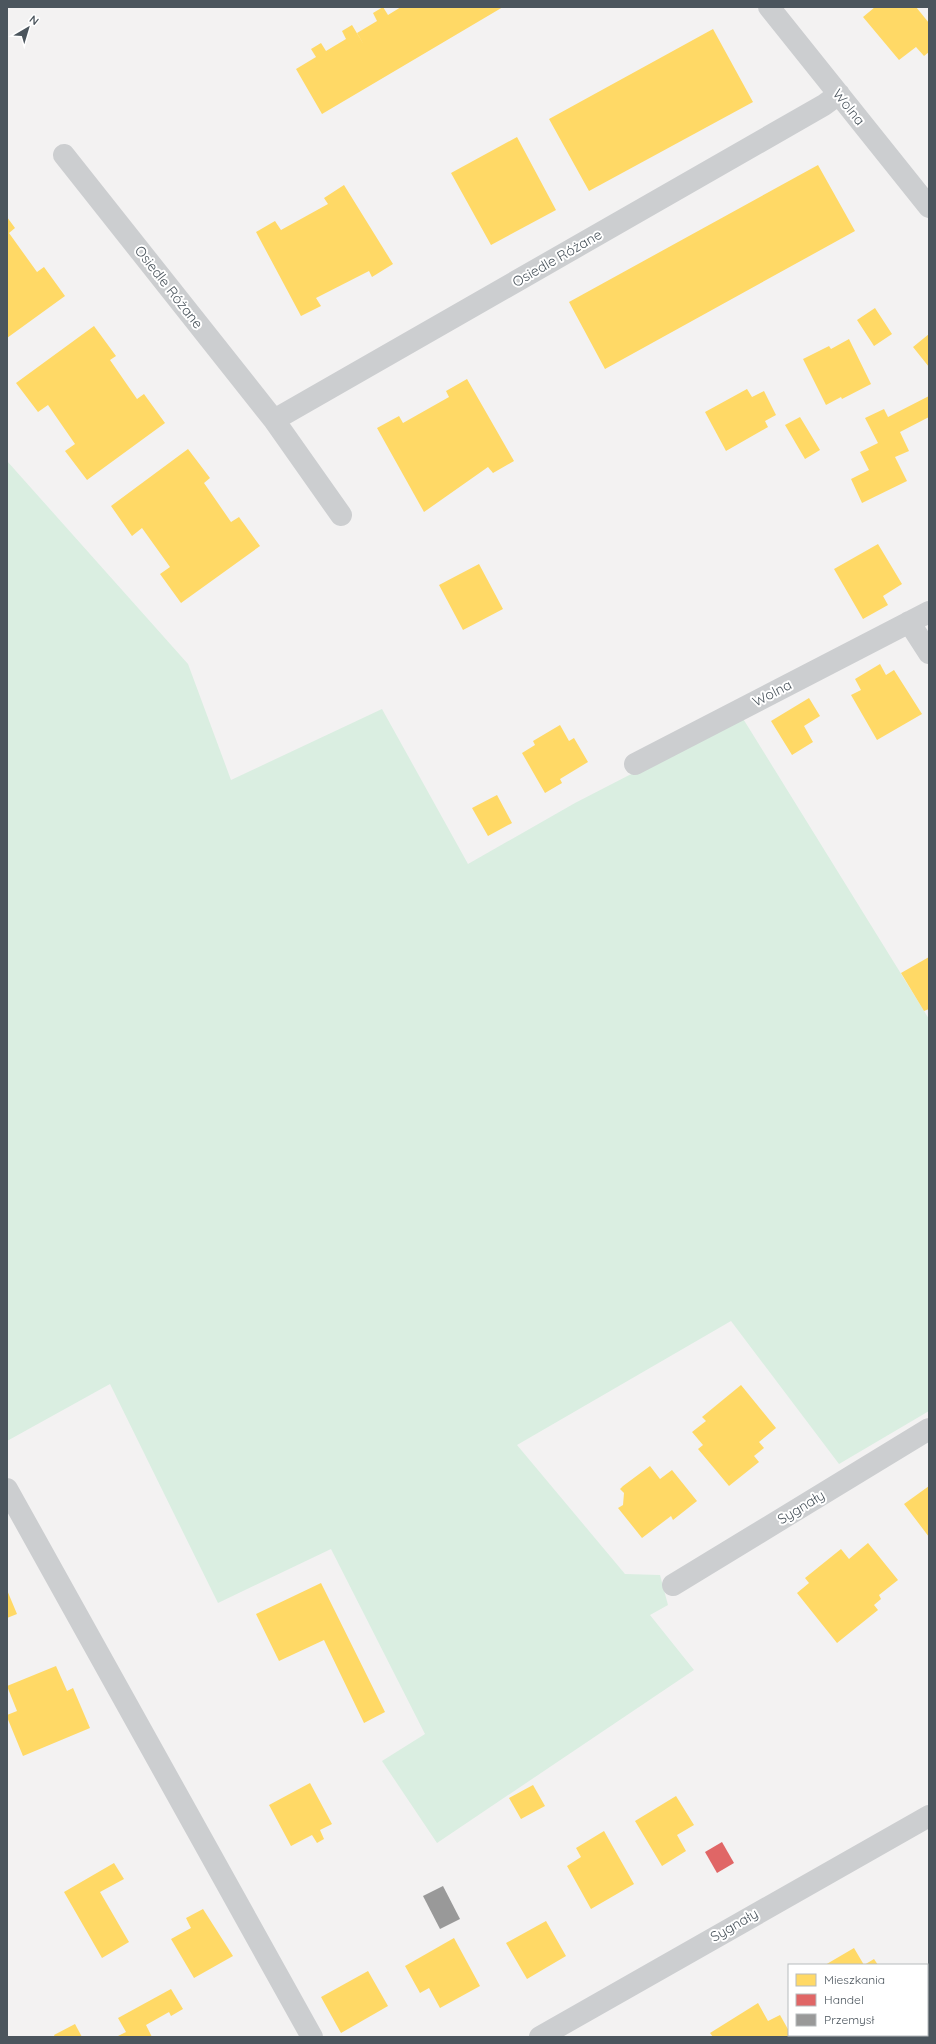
<svg xmlns="http://www.w3.org/2000/svg" width="936" height="2044" viewBox="0 0 936 2044" font-family="Quicksand,sans-serif">
  <rect width="100%" height="100%" fill="#f3f2f2"/>
  <path fill="#daeee1" d="M7,461l181,203 43,116 151,-71 86,155 107,-61 167,-86 187,302v392l-90,53 -108,-143 -214,124 108,129 35,1 8,30 -18,10 44,55 -257,173 -55,-82 43,-27 -94,-185 -113,54 -108,-219 -103,57z"/>
  <path fill="#ffd966" d="M383,7l5,8 13,-8h102l-181,107 -26,-45 20,-12 -5,-8 10,-6 5,8 20,-12 -4,-8 10,-6 12,20 -7,-12 20,-12 -4,-8z
    M875,7h41l13,16v29l-5,4 -8,-9 -17,13 -36,-43z
    M713,29l40,73 -164,89 -40,-72z
    M517,137l39,73 -65,35 -40,-72z
    M818,165l37,66 -250,138 -36,-67z
    M344,185l49,79 -21,13 -3,-6 -53,27 5,8 -20,10 -45,-84 19,-11 6,9 47,-26 -4,-6z
    M7,217l8,11 -6,5 28,39 7,-5 21,29 -58,42z
    M875,308l17,26 -18,12 -17,-26z
    M94,326l22,30 -6,4 27,39 7,-5 21,29 -78,57 -22,-29 10,-7 -27,-39 -10,7 -22,-29z
    M929,334v33l-16,-20z
    M849,339l22,45 -29,15 -1,-2 -15,8 -23,-46 26,-13 2,3z
    M467,379l47,82 -21,12 -5,-6 -64,45 -47,-84 22,-12 4,7 46,-26 -3,-6z
    M747,389l5,8 12,-6 12,24 -11,6 3,6 -42,24 -21,-39z
    M929,396v21l-29,15 9,19 -14,6 12,24 -45,22 -11,-24 18,-9 -9,-18 18,-9 -13,-25 19,-9 4,8z
    M800,417l20,33 -15,9 -20,-34z
    M188,449l22,29 -6,5 27,39 8,-5 21,29 -79,57 -21,-29 10,-7 -28,-39 -10,8 -21,-30z
    M878,544l24,40 -19,12 5,9 -25,14 -29,-50z
    M479,564l24,45 -40,21 -24,-45z
    M880,664l6,11 8,-5 28,44 -45,26 -26,-45 10,-5 -6,-11z
    M809,698l11,18 -16,10 9,16 -21,13 -21,-34z
    M560,725l9,16 5,-3 14,24 -28,17 2,4 -17,10 -23,-40 13,-8 -2,-4z
    M497,795l15,28 -24,13 -16,-28z
    M929,957v52l-5,2 -23,-38z
    M741,1385l35,43 -17,14 5,6 -10,8 5,6 -30,24 -31,-37 5,-4 -11,-13 14,-11 -4,-4z
    M650,1466l10,13 12,-9 25,31 -24,19 -2,-4 -29,22 -24,-30 5,-3 1,-12 -4,-4 3,-3z
    M929,1486v51l-25,-33z
    M868,1543l30,37 -19,15 2,4 -7,6 4,5 -41,33 -40,-50 12,-10 -4,-5 36,-29 8,10z
    M321,1583l64,129 -21,11 -40,-83 -45,21 -23,-47z
    M7,1590l10,24 -10,4z
    M56,1666l11,25 6,-3 17,40 -67,28 -16,-39v-2l10,-4 -10,-25z
    M310,1783l22,41 -12,6 4,9 -7,4 -5,-8 -21,11 -22,-41z
    M533,1785l12,21 -24,13 -12,-21z
    M676,1796l18,29 -17,10 9,16 -24,15 -27,-45z
    M604,1831l30,53 -43,25 -24,-43 14,-9 -5,-9z
    M114,1863l10,16 -24,13 29,50 -27,16 -38,-66z
    M203,1909l30,47 -39,22 -23,-39 20,-11 -5,-10z
    M546,1921l20,35 -39,23 -21,-36z
    M454,1938l26,48 -40,22 -11,-20 -9,5 -15,-27z
    M854,1948l10,17 10,-6 4,6h-53z
    M368,1971l20,35 -47,27 -20,-36z
    M171,1989l12,20 -12,7 -2,-4 -23,13 6,12h-36l10,-5 -8,-14z
    M758,2003l10,18 12,-6 9,16v4l3,2h-79l-3,-4z
    M75,2024l7,13h-27l-1,-2z
    M892,2035h23l1,2h-28z"/>
  <path fill="#e06666" d="M722,1842l12,21 -17,10 -12,-21z"/>
  <path fill="#999" d="M443,1886l17,33 -20,10 -17,-33z"/>
  <g fill="none" stroke-linecap="round" stroke-linejoin="round">
    <path stroke="#ccced0" stroke-width="22" d="M769,7l160,200
      M64,155l210,265 67,95
      M274,420l550,-315 15,-11
      M909,622l20,31
      M635,764l294,-152
      M7,1489l305,548
      M673,1585l256,-156
      M540,2037l389,-221"/>
  </g>
  <g text-anchor="middle" dominant-baseline="central" stroke-width="4" stroke-linejoin="round" paint-order="stroke">
    <g font-size="14" fill="#4b555d" stroke="#fff">
      <text transform="translate(849 107) rotate(51)">Wolna</text>
      <text transform="translate(557 258) rotate(-30)">Osiedle Różane</text>
      <text transform="translate(169 287) rotate(52)">Osiedle Różane</text>
      <text transform="translate(772 693) rotate(-27)">Wolna</text>
      <text transform="translate(801 1507) rotate(-31)">Sygnały</text>
      <text transform="translate(734 1925) rotate(-30)">Sygnały</text>
    </g>
  </g>
  <rect width="936" height="2044" fill="none" stroke="#4b555d" stroke-width="16"/>
  <rect x="788" y="1964" width="140" height="72" fill="#ffffff" stroke="#b7bbbe"/>
  <rect x="796" y="1974" width="20" height="12" fill="#ffd966" stroke="#b7bbbe"/>
  <text x="824" y="1984" font-size="12" fill="#4b555d">Mieszkania</text>
  <rect x="796" y="1994" width="20" height="12" fill="#e06666" stroke="#b7bbbe"/>
  <text x="824" y="2004" font-size="12" fill="#4b555d">Handel</text>
  <rect x="796" y="2014" width="20" height="12" fill="#999999" stroke="#b7bbbe"/>
  <text x="824" y="2024" font-size="12" fill="#4b555d">Przemysł</text>
  <g transform="translate(28 28) rotate(38)" stroke="#ffffff" stroke-width="3" paint-order="stroke">
  <path d="M0-3L7 15L0 10L-7 15Z" fill="#4b555d"/>
  <text y="-6" font-size="11" font-weight="bold" text-anchor="middle" fill="#4b555d">N</text>
  </g>
</svg>
